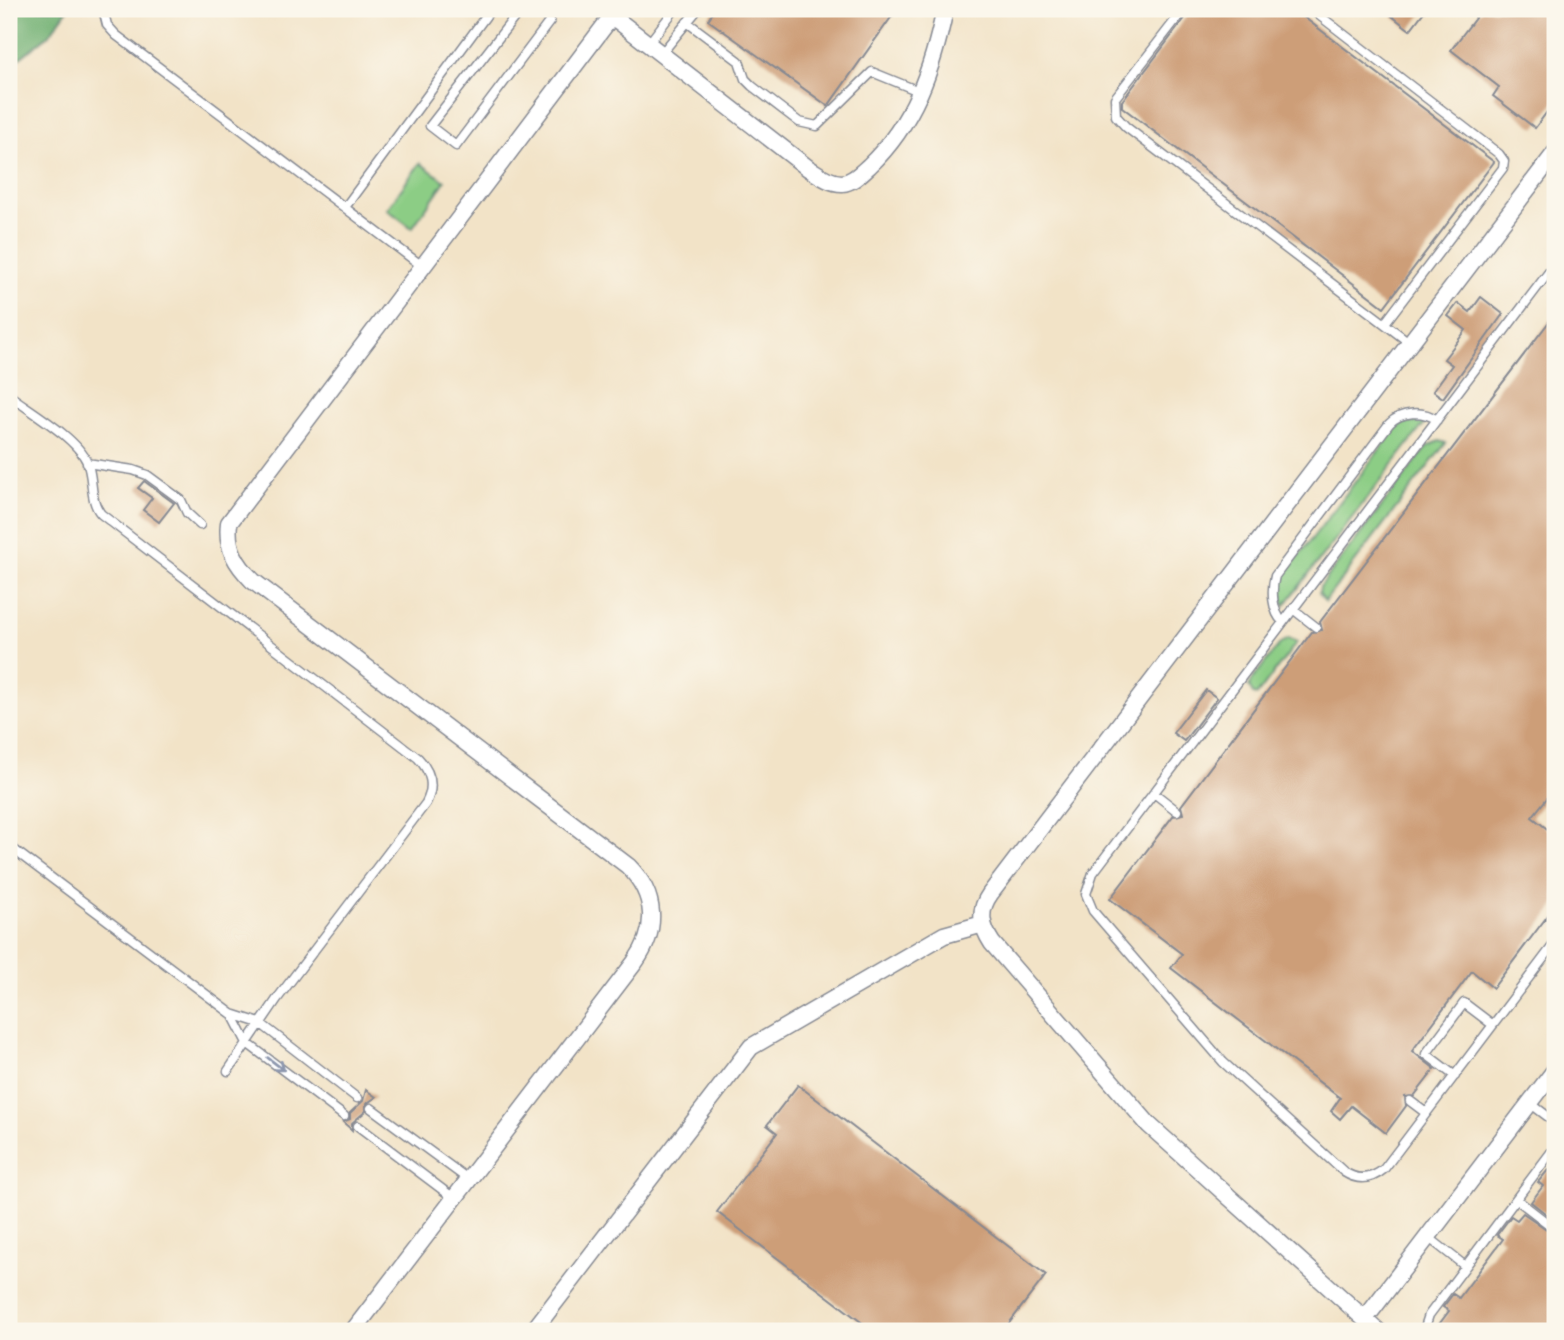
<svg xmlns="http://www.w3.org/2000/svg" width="1564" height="1340" viewBox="0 0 1564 1340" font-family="'Balsamiq Sans',sans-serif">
  <rect width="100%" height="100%" fill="#fbf7ec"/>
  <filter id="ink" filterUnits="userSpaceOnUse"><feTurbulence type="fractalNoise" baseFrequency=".0143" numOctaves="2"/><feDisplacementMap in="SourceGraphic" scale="14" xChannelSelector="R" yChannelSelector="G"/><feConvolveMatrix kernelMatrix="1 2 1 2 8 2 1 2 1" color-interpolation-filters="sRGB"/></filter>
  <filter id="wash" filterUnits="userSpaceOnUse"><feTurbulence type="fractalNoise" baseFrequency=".00686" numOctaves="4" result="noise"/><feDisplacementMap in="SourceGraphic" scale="28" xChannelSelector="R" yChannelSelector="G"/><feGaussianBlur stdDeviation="1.57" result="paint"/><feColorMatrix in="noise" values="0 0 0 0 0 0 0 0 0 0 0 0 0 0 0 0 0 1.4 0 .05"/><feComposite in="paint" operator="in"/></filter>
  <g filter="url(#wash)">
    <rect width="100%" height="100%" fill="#f2e3c7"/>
    <path fill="#8ccd85" stroke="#547e72" stroke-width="2" d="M420,163l25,18 -33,47 -25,-19z
      M1424,422v2l-140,182 -4,-21 3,-8 113,-149 9,-5z
      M1439,441l7,2 -121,158 -6,-8 1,-6 107,-140z
      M1288,639l9,3 -40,53 -4,-1 -4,-7 2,-6 28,-36z"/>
    <path fill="#71b072" stroke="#467068" stroke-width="2" d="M9,9h59l-18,25 -41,33z"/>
    <g id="blocks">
      <path fill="#cd9e78" d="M715,9h182l-69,97 -120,-86z
        M1192,9h101l201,153 -110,145 -262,-200v-6z
        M1398,9h28l-16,21 -18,-14z
        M1482,9h73v92l-20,27 -42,-32 6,-9 -48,-37z
        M1481,297l22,17 -60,84 -10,-7 19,-26 -8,-6 22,-29 -18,-14 10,-13 12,9z
        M1555,314v474l-23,29 23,18v71l-62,82 -21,-17 -60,80 23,18 -21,27 -9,1 1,9 -20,27 -35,-27 -11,13 -9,-8 9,-13 -169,-130 11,-14 -72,-55 63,-83 10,-2 -2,-8 131,-174 10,-2 -2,-8z
        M144,481l30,22 -15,19 -16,-12 9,-12 -14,-10z
        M1206,690l11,8 -33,43 -11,-8z
        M798,1085l248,190 -43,56h-130l-156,-119 60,-79 -10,-8z
        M366,1090l10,7 -10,7v7l-14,12v7l-9,-8 7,-3v-6l13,-12z
        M1548,1170l5,4 2,-4v51l-24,-19 12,-16 -5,-4z
        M1523,1213l32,22v96h-121l15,-20 -6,-4 10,-13 6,4 44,-59 -6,-4 9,-12 5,-7 6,4z"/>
    </g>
  </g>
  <g filter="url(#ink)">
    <use href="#blocks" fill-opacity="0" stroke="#868992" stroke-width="2"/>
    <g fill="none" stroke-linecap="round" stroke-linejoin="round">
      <g stroke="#868992" stroke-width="11">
        <path id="lane" d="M103,9l4,16 9,10 306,231
          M521,9l-91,117 26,20 94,-125 -12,-12
          M1184,9l-69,89 1,18 10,11 284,216
          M1311,9l188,145 5,7 -1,7 -118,155
          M687,22l52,39 6,18 7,7 47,36 18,4 55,-54 49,20
          M649,43l23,-30 -6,-4
          M662,53l36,-44
          M346,206l145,-197
          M1555,264l-462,609 -7,21 7,17 130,151 121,110c14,9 27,8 40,-3l171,-226
          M9,395c21,16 68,43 78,67 7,17 2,38 14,52l317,244c13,14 17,28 8,45l-149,196 -49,72
          M87,463l46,7 14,5 34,25 6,13 13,12
          M1293,609l23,18
          M1283,622c-11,-10 -12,-32 -8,-46l114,-152c12,-13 34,-14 48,-4
          M1154,793l23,18
          M9,846l223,168 28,9 97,75
          M232,1014l15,29 97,73
          M1455,1076l-29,-22 38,-51 29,22
          M1410,1101l16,12
          M1530,1103l25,19
          M371,1108l98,72
          M358,1126l97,73
          M1516,1199l39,30
          M1428,1237l37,29
          M1428,1331l-2,-7 3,-9 126,-168"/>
      </g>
      <g stroke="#868992" stroke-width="19">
        <path id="street" d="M1365,1319l190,-249
          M353,1331l282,-369c23,-32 22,-67 -7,-96l-375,-285c-17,-17 -27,-33 -24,-58l383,-507 196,152c10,6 21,15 34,15 11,-1 19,-10 27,-17 45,-43 64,-98 76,-157
          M533,1331l218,-284 193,-112 39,-11
          M1378,1331l-229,-206 -157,-182c-11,-17 -14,-32 -2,-49l565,-741"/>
      </g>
      <use href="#lane" stroke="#fff" stroke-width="8"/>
      <use href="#street" stroke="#fff" stroke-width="16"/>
    </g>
    <defs><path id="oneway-shaft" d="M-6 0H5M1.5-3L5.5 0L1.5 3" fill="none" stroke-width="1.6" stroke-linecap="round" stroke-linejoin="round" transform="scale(1.75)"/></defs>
    <use stroke="#8d97ae" href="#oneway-shaft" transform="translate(276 1064) rotate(37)"/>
  </g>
  <rect width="1564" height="1340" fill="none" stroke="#fbf7ec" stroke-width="35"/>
</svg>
